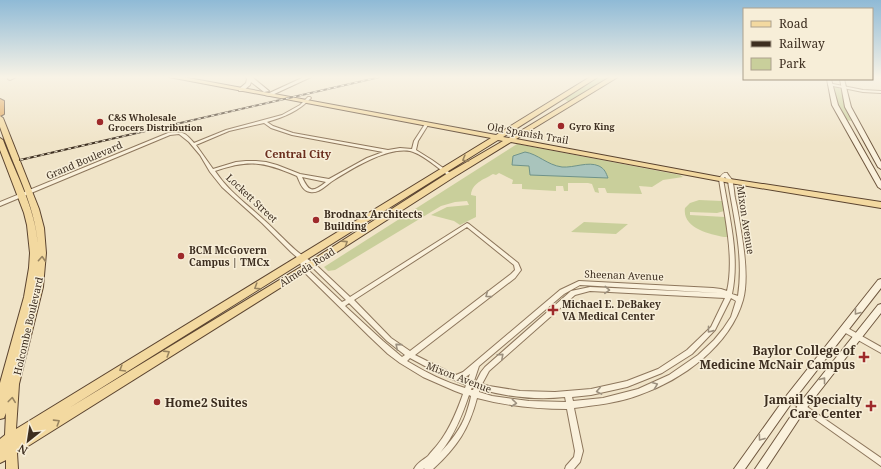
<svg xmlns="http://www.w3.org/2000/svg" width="881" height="469" viewBox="0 0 881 469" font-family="'Noto Serif',serif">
  <rect width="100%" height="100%" fill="#f0e4c8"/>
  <path fill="#c9cf9b" d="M600,77h12l-43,25 -5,-3z
    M833,86l8,3 10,32c-12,-2 -18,-25 -18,-35z
    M517,144l163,31 3,2 -20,3 -11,7 -13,-1 3,8 -35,-1 -2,-5h-7l1,5 -4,-1 -3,-8 -4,-1h-20v8h-4l-1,-5h-7v5l-34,-2v-5h-10l1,-4 -14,-7 -3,2 -3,-1c-10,6 -21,9 -22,21l5,1v21l-16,8 -6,-4 -23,-6 16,-8 22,-2 -2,-4 -12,1 -14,4 -106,64 -7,1 -4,-4z
    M699,200l23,1 2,10 -7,2 -27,-1v3l35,2 3,20h-4c-15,-3 -42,-9 -39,-29l5,-5z
    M584,222l44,2 -12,10 -45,-2z"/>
  <path fill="#a9c4bc" stroke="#6f938a" d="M525,152c13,2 22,13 37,15 12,1 26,-6 37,-1 6,3 7,7 9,12l-78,-3 -1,-9 -17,-1 1,-9z"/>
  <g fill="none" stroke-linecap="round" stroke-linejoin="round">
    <g stroke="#8d765c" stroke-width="2">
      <path id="street" d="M828,83l35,7 18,1v2l-18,-1 -35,-7z
        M308,97h2l1,1c-12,13 -27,19 -44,24l6,4 20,7 95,17 12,-2 12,1 2,-8 11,-17h2l1,1 -10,16 -2,9 16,10 21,15 -2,1h-2c-10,-7 -26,-22 -39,-25 -23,-4 -57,17 -76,29 -8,5 -15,14 -24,12 -8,-1 -10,-10 -13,-16 -33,-14 -47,-17 -82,-5 13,20 32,33 49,49 17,15 30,32 50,43l36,34 117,-74 2,1 49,39 3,7 -6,8 -100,77 26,13 15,7 7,-3 97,-82 19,-9 134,7 8,1 6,2c8,-35 -3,-77 -8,-112 2,-3 4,-7 8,-6 1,2 4,5 5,7 2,5 2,13 3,18 3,13 5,26 7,39 3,19 6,45 1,63 -13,46 -61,80 -104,95 -21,8 -43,10 -65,13l9,43 -3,11 -6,7h-9l1,-3 8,-9 1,-6 -8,-42c-30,0 -60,-3 -90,-11 -8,31 -20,49 -44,71h-9l1,-1 -2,1h-9c3,-6 9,-9 14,-13 3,-4 7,-8 10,-12 12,-15 19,-33 25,-50l-8,-3 -32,-14 -23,-14 -12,-9 -19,-18 -67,-66 -3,-11 -8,-7 -29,-29 -29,-26 -11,-10 -12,-15 -10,-17 -11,-13 -10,-8 -9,1 -170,71v-4l168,-69c14,-2 17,-1 26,10l32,-13 56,-15 18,-10zM264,123l7,5 21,7 91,17 -16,6 -38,21 -29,-5 -23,-9 -11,-3 -10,-1h-10l-10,1 -23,7 -17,-24 33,-14zM302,177l24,5c-14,11 -17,10 -24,-5zM725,177l3,4c6,39 16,75 10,115l-6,-2c8,-38 -3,-78 -9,-115zM467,227l47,38 1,5 -4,4 -101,77 -19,-13 -37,-38zM305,263l5,2 36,35 -4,2 -36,-34zM580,285l140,8 -130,-6 -19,4 -86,76 -4,5 -5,10 -2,-1 5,-15 85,-72zM590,291l135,7 -14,29 -24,23 -29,19 -31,12 -36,8 -36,3 -35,-1 -31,-5 -7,-2 7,-13 86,-76zM731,298l5,3 -5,16 -8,12 -9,11 -16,15 -29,20 -31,14 -35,9 -30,3 -1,-4 19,-2 36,-8 35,-14 30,-19 23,-24zM349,303l38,38 18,14 -3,2 -19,-16 -38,-35zM410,358l26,14 30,13 -1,3c-20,-6 -40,-16 -58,-27zM470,374l-2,5 -4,-1zM472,387l2,1 -1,2h-2zM480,389c27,8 57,11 85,8l1,5 -37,-1 -37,-5 -13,-4zM469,395l2,1c-1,6 -3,12 -5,18 -5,15 -16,28 -26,39 14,-17 22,-37 29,-58z
        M844,326l37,21v6l-39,-22 -1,-2 1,-2z
        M790,395l91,63v8l-93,-66 -1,-2 1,-2z"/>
    </g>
    <g stroke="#6f573f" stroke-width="2">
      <path id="secondary" d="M9,77h7l-6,3 -2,-1z
        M246,77h6l17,14 -5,1 -13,-10 -1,3 -7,6h-4v-2l7,-6 1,-4z
        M304,77h7l-41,19 -5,-1z
        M827,79h4l7,26 43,76v8l-3,-2 -46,-82z
        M840,79h4l7,28 30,55v7l-3,-2 -33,-60z
        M881,279v9l-88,113 -48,68h-11l53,-74 91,-115z
        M881,304v9l-76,97 -39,59h-11l44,-65 79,-99z"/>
    </g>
    <g stroke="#5b4430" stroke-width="2">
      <path id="primary" d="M169,77h14l313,58 94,-58h8l-95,60 6,1 101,-61h8l-102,62 214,40 151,23v6l-151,-25 -219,-41 -57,35 -139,89 -298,187 1,16h-12v-9l-6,3v-24l5,-4 1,-22 -2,5 -4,1v-36l24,-86 5,-29 1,-15 -3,-28 -3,-12 -24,-63v-12l3,2c13,35 32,67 35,105 -3,-41 -25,-79 -38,-118v-11l3,2 36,91 5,19 2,25 -3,34 -24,97 -3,45 475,-291zM498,140l5,1 -55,32 -139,89 -240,146z"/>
    </g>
    <g stroke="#5b4430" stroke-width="2">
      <path id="highway" d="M0,99l4,2v13l-4,2z"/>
    </g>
    <use href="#street" fill="#faf1dc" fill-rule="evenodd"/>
    <use href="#secondary" fill="#faf1dc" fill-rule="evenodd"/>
    <use href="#primary" fill="#f3d9a0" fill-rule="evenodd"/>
    <use href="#highway" fill="#e0a458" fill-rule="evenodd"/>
    <g stroke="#3d2e20" stroke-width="2">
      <path id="rail" d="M20,160l360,-83"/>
    </g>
    <use href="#rail" stroke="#f7eed8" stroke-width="1" stroke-dasharray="3.5" stroke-linecap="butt"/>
  </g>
  <defs><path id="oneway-chevron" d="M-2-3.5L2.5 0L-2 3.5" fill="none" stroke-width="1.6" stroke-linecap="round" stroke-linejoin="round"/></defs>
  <g stroke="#988460">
    <use href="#oneway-chevron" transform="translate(465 159) rotate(149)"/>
    <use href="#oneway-chevron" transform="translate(345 243) rotate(-33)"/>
    <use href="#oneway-chevron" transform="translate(42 259) rotate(-86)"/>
    <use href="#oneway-chevron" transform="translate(257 287) rotate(148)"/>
    <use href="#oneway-chevron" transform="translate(167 353) rotate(-32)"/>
    <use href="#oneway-chevron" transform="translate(122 369) rotate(149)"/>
    <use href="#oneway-chevron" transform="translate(12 400) rotate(-83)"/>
    <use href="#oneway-chevron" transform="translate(57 422) rotate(-32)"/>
  </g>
  <g stroke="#9c907e">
    <use href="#oneway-chevron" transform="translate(607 290) rotate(3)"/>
    <use href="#oneway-chevron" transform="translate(488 295) rotate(143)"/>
    <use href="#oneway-chevron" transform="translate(857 312) rotate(128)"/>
    <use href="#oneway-chevron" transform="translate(710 330) rotate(129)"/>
    <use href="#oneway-chevron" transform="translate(398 346) rotate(-140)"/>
    <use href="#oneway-chevron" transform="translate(501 356) rotate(-42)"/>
    <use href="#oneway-chevron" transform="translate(823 380) rotate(-52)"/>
    <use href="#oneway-chevron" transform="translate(655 385) rotate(-21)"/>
    <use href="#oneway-chevron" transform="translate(599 391) rotate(170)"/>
    <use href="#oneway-chevron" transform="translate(514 403) rotate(6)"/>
    <use href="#oneway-chevron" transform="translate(761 438) rotate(126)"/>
  </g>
  <linearGradient id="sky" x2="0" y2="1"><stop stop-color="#8fbad6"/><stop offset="0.54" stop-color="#f8f3e6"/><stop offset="1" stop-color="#f8f3e6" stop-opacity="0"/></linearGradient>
  <rect width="881" height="143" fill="url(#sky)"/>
  <g fill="#9e2a2b" stroke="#f7eed8" stroke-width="1.5">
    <circle cx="100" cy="122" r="4"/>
    <circle cx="561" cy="126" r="4"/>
    <circle cx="316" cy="220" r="4"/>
    <circle cx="181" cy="256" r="4"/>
    <path d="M551 304h4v4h4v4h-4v4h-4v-4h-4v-4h4z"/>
    <path d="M862 351h4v4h4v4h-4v4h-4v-4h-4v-4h4z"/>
    <circle cx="157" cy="402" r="4"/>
    <path d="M869 400h4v4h4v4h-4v4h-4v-4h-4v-4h4z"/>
  </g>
  <g text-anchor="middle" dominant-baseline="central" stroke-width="3" stroke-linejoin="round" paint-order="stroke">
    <g font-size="9" font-weight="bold" fill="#3d2e20" stroke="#f7eed8" text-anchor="start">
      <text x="108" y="117">C&amp;S Wholesale<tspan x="108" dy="10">Grocers Distribution</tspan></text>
      <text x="569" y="126">Gyro King</text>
    </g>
    <g font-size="10" fill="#3d2e20" stroke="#f7eed8">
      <text transform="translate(528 133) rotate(10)">Old Spanish Trail</text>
      <text transform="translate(84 160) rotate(-23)">Grand Boulevard</text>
      <text transform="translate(252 198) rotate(43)">Lockett Street</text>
      <text transform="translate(746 220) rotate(81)">Mixon Avenue</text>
      <text transform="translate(307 267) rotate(-32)">Almeda Road</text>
      <text transform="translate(624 275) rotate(2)">Sheenan Avenue</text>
      <text transform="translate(28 326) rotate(-77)">Holcombe Boulevard</text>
      <text transform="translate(459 377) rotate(21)">Mixon Avenue</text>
    </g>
    <g font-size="10" font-weight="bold" fill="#3d2e20" stroke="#f7eed8" text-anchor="start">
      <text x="324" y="214">Brodnax Architects<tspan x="324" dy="12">Building</tspan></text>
      <text x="189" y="250">BCM McGovern<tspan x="189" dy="12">Campus | TMCx</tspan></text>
      <text x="562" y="304">Michael E. DeBakey<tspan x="562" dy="12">VA Medical Center</tspan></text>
    </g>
    <g font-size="11" font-weight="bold" fill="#6b2e1e" stroke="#f7eed8">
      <text x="298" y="153">Central City</text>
    </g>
    <g font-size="12" font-weight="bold" fill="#3d2e20" stroke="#f7eed8" text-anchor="end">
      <text x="855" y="350">Baylor College of<tspan x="855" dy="14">Medicine McNair Campus</tspan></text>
      <text x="862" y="399">Jamail Specialty<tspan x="862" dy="14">Care Center</tspan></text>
      <text x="165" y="402" text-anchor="start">Home2 Suites</text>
    </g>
  </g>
  <rect x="743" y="8" width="130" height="72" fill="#f7eed8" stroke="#ada18e"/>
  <rect x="751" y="21" width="20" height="6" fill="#f3d9a0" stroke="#ada18e"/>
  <text x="779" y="28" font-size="12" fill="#3d2e20">Road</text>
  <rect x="751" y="41" width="20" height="6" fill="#3d2e20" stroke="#ada18e"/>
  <text x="779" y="48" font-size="12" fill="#3d2e20">Railway</text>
  <rect x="751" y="58" width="20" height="12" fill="#c9cf9b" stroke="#ada18e"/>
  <text x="779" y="68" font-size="12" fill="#3d2e20">Park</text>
  <g transform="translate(28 441) rotate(210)" stroke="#f7eed8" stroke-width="3" paint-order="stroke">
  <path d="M0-3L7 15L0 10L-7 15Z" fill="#3d2e20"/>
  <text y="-6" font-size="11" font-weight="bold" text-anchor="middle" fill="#3d2e20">N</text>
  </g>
</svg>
